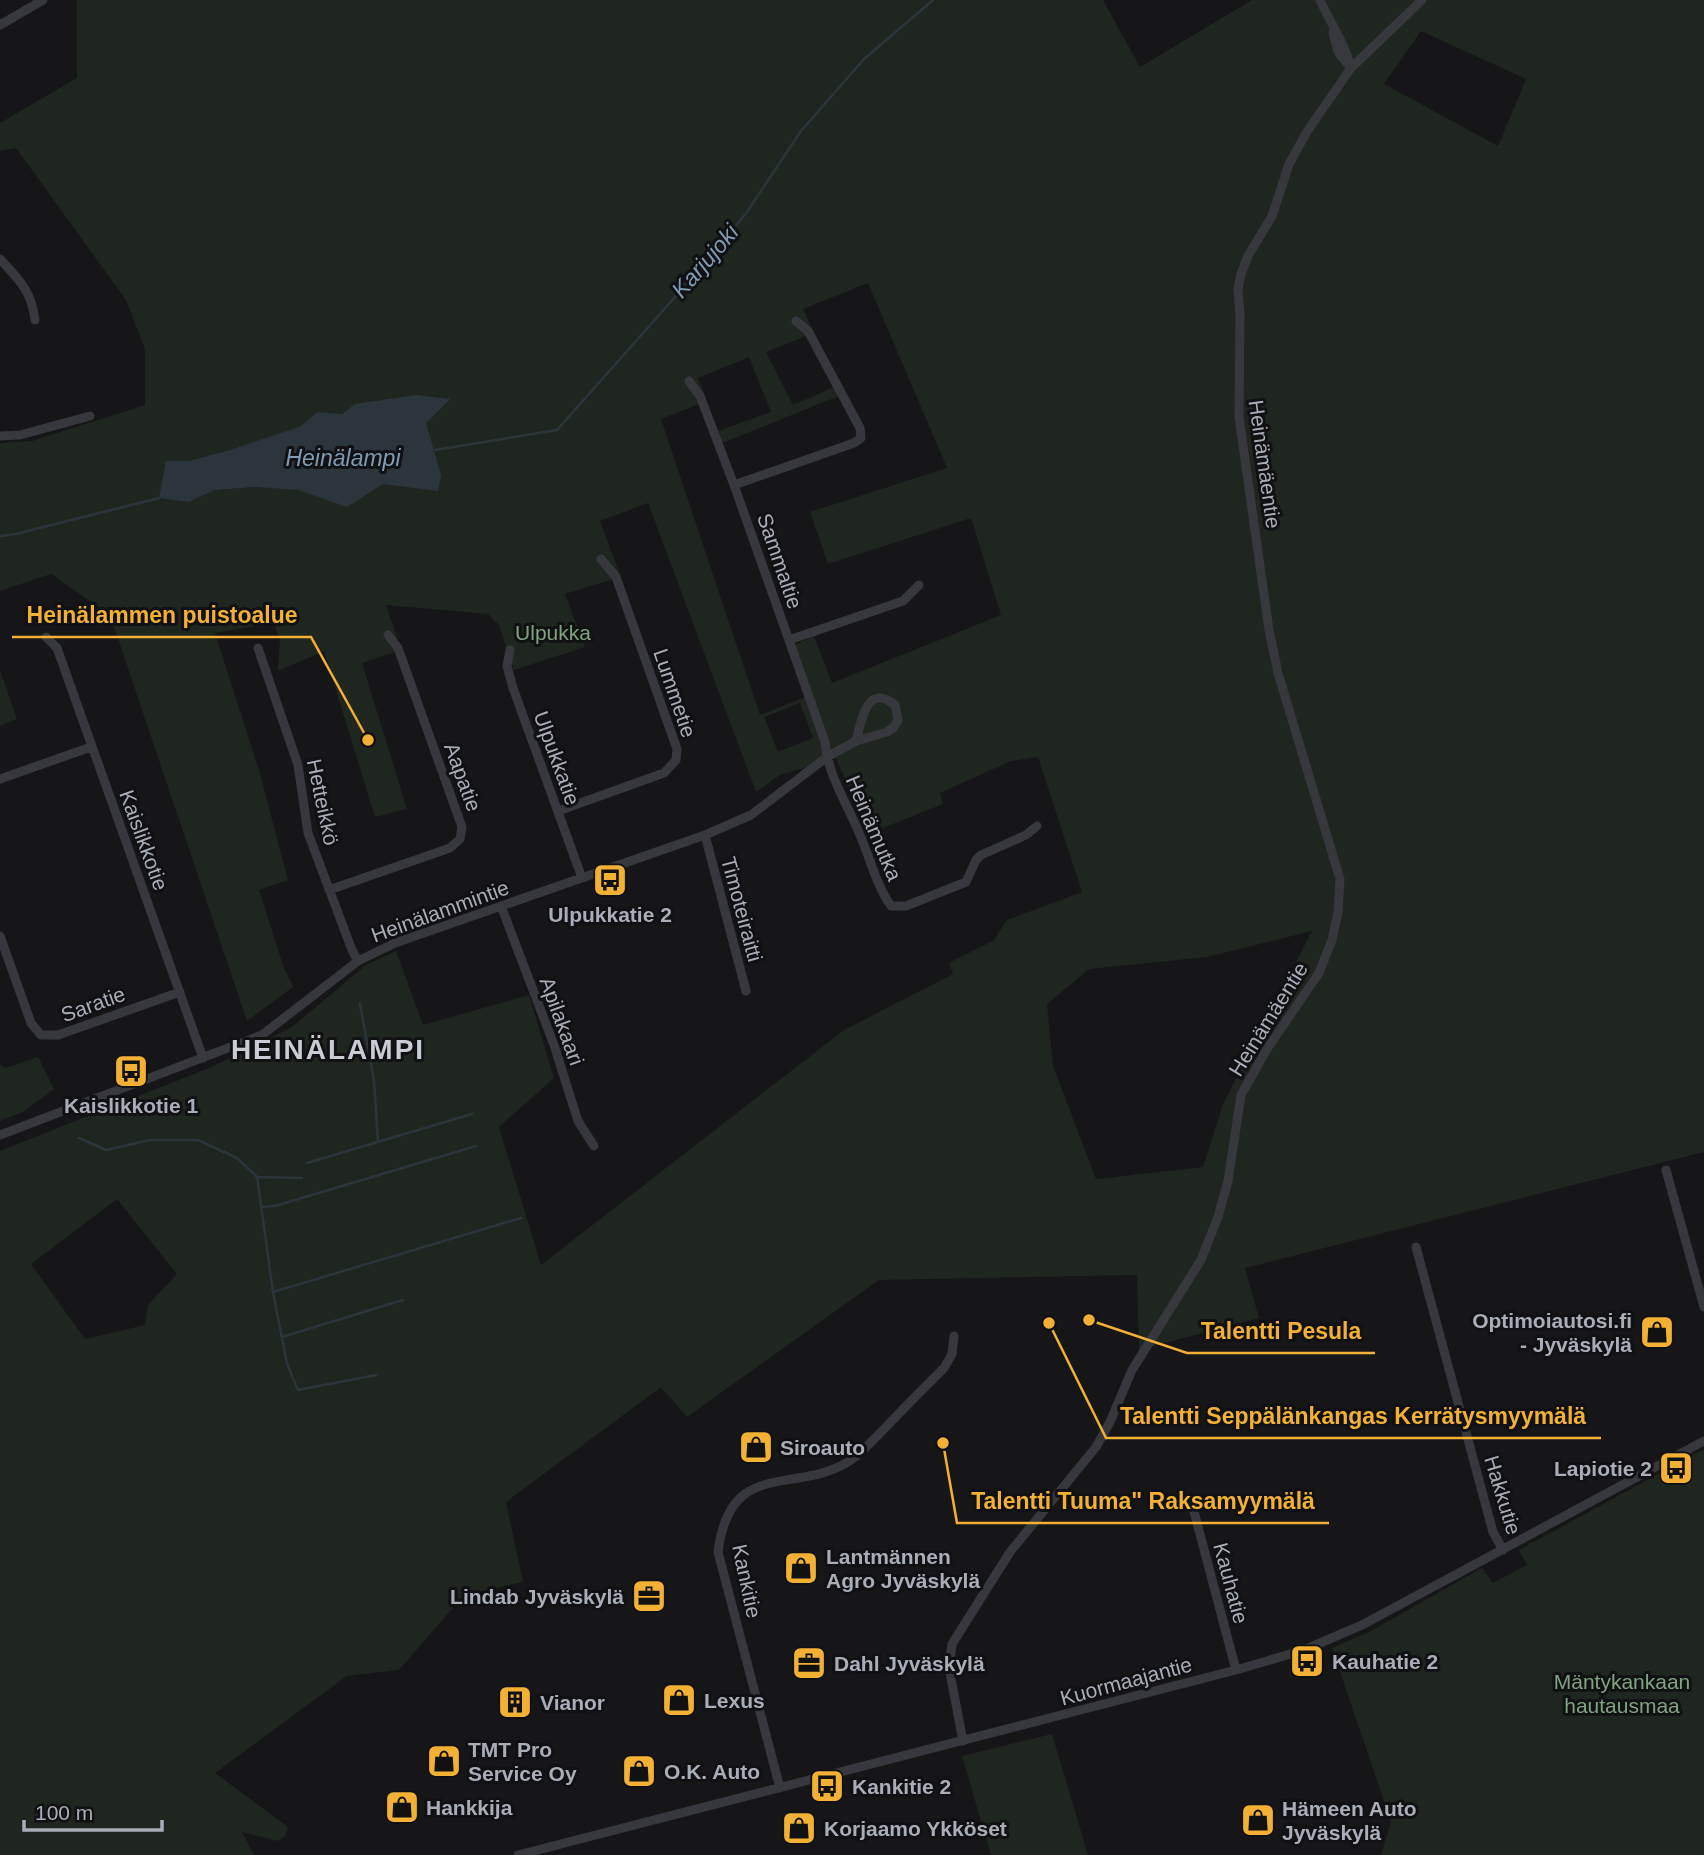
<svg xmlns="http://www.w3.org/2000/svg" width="1704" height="1855" viewBox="0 0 1704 1855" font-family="Arial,sans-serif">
  <rect width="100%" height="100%" fill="#161618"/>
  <path fill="#1e261f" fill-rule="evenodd" d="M77,0h1026l37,67 112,-67h452v1152l-459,116 14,50 -120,32 -2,-75 -258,5 -192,137 -26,-30 -155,115 17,80 -59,13 -65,75 -52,6 -132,97 73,54 -3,9 -7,5 -36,-9 12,23h-254v-704l214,-85 78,-39 74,-62 30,-14 27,74 106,-30 25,83 -55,49 42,138 303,-235 109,-56 -4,-11 44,-22 14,-21 75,-28 -44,-135 -27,4 -71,32 3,11 -75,30 -32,-76 -56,17 -24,17 -108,-289 -48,18 21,56 -56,17 20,53 -71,23 -15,-45 -11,-11 -102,-9 15,45 -39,13 45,146 -32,8 -51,-166 -46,20 2,-31 -6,-17 -59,10 44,137 29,110 -29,10 24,75 10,22 -46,34 -137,-406 -59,-41 -51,17v-148l32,-2 113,-36v-56l-19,-49 -110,-152 -16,3v-28l77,-45zM1421,31l105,48 -28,67 -114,-62zM868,283l79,185 -137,44 18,52 143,-46 30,97 -169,68 -18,-47 -22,10 19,49 -51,20 -99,-296 46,-18 -9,-23 51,-21 22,55 -53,19 4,12 117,-47 -5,-9 -41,18 -27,-53 48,-19 -11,-24zM317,412l-60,75 -42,3 -26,12 -23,-41h23l44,-12 68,-23zM800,703l13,35 -35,14 -14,-35zM1312,931l-89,173 -20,63 -107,12 -43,-113 -6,-62 42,-35 118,-12zM117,1199l60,75 -29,31 -3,20 -60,14 -54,-75z
    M0,670l17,49 -17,7z
    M38,1057l16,32 -31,23 -23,9v-57l5,4z
    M1704,1449v406h-323l10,-33 -59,-174 37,-16 113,-64 11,15 34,-18 -8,-15z
    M1052,1734l36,121h-97l-29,-99z"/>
  <path fill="#2c353c" d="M416,395l34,4 -24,24 15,52 -3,16 -55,-7 -36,23 -49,-17 -41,-3 -42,3 -26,12 -30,-4 7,-37h23l44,-12 68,-23 16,-14 25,2 13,-10z"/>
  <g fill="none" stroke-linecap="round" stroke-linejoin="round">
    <path stroke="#2c353c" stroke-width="2.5" d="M435,450l122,-20 150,-169 40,-49 54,-81 63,-72 69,-59
      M0,536l16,-2 143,-36
      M360,1004l14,76 4,62
      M79,1138l27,12 44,-10h48l39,18 20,19 16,115 14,72 11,26 78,-15
      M307,1163l165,-49
      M257,1177l45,1
      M261,1207l14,-1 201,-60
      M273,1292l248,-74
      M282,1337l121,-37"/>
    <path stroke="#37383d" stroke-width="9" d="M1320,0c10,23 25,43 31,68
      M0,25l43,-25
      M1333,32l5,20 11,14
      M0,259c20,22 31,31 35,61
      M689,381l11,15 34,89 91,257c3,34 22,61 35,93 10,23 16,50 31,71h15l60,-24 10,-22 5,-5 45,-20 11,-9
      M0,436l20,-1 70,-19
      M734,485l120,-42 7,-5 -1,-10 -52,-97 -12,-10
      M46,637l11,11 146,410
      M789,640l114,-39 16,-16
      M258,648l40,117 10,68 44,117 6,11
      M510,650l-3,16 6,22 69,190
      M0,779l91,-32
      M558,811l106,-38 12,-13 1,-11 -61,-172 -15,-18
      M705,835l41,156
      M329,890l121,-42 10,-9 2,-12 -64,-179 -10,-13
      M501,906l53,139 24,76 16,25
      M0,936l31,87 10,12h17l122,-43
      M0,1135l262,-100 96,-74 37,-18 310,-108 46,-20 76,-58 29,-16 31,-9 7,-5 4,-7 -3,-15c-28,-23 -34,16 -39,36
      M1666,1170l38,137
      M1416,1247l77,285 10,18
      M1192,1504l44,166
      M963,1741l-14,-73 3,-24 58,-92 86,-105 14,-25 22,-52 69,-110 17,-43 10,-36 13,-86 26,-46 52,-76 13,-33 6,-28 2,-33 -62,-206 -9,-43 -30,-213 1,-102 -2,-26 3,-15 7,-18 24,-40 17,-52 19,-34 43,-62 71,-68
      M780,1788l-62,-236c12,-96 79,-56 133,-92 12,-8 22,-20 32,-30 20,-21 40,-41 61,-62l8,-14 2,-18
      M518,1855l718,-185 68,-20 58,-25 342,-184"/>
  </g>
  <defs>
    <g id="bus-square" transform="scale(1.75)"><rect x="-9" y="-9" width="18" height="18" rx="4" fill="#f2b134" stroke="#111113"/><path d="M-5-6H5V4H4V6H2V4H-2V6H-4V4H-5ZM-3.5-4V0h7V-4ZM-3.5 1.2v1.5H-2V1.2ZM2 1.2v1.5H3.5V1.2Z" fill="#111"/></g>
    <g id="shop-square" transform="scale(1.75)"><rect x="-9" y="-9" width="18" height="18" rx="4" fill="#f2b134" stroke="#111113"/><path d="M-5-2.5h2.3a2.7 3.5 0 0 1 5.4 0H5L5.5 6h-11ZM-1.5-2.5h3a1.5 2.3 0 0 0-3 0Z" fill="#111"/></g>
    <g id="office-square" transform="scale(1.75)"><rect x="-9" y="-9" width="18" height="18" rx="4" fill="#f2b134" stroke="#111113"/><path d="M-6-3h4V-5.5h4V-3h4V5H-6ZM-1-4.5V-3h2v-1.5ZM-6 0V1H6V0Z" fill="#111"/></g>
    <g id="building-square" transform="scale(1.75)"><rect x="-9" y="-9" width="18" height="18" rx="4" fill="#f2b134" stroke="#111113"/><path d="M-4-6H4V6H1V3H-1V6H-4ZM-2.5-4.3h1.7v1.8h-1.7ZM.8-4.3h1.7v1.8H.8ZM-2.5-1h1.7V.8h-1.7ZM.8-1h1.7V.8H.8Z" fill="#111"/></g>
  </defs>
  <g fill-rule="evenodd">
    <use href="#bus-square" x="610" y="880"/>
    <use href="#bus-square" x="131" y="1071"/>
    <use href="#shop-square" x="1657" y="1332"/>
    <use href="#shop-square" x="756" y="1447"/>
    <use href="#bus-square" x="1676" y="1468"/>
    <use href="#shop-square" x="801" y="1568"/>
    <use href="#office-square" x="649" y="1596"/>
    <use href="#bus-square" x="1307" y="1661"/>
    <use href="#office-square" x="809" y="1663"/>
    <use href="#shop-square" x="679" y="1700"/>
    <use href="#building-square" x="515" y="1702"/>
    <use href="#shop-square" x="444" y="1761"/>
    <use href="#shop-square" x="639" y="1771"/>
    <use href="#bus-square" x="827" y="1786"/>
    <use href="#shop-square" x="402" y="1807"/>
    <use href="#shop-square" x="1258" y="1820"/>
    <use href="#shop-square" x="799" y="1828"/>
  </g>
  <g text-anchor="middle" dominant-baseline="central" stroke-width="6" stroke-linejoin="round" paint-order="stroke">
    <g font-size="21" fill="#a8adb8" stroke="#111113">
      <text transform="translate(1265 464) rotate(82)">Heinämäentie</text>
      <text transform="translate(780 561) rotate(71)">Sammaltie</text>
      <text transform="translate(675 693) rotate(71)">Lummetie</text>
      <text transform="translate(557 758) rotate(70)">Ulpukkatie</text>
      <text transform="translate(463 777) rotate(70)">Aapatie</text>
      <text transform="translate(323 802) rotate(78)">Hetteikkö</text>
      <text transform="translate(874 828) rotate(67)">Heinämutka</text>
      <text transform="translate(144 840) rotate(70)">Kaislikkotie</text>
      <text transform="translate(742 909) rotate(75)">Timoteiraitti</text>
      <text transform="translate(440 911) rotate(-20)">Heinälammintie</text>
      <text transform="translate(93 1004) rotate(-20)">Saratie</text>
      <text transform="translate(1268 1019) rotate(-58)">Heinämäentie</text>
      <text transform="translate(562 1021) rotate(70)">Apilakaari</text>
      <text transform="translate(1503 1495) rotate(73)">Hakkutie</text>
      <text transform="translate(747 1581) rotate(78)">Kankitie</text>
      <text transform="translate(1231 1583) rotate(75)">Kauhatie</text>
      <text transform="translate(1126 1681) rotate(-15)">Kuormaajantie</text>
    </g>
    <g font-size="21" fill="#7fa381" stroke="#111113">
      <text x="553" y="632">Ulpukka</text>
      <text x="1622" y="1681">Mäntykankaan<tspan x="1622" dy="24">hautausmaa</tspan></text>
    </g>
    <g font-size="21" font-weight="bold" fill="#a8adb8" stroke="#111113" text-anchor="start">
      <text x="610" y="914" text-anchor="middle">Ulpukkatie 2</text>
      <text x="131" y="1105" text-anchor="middle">Kaislikkotie 1</text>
      <text x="1632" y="1320" text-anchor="end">Optimoiautosi.fi<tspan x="1632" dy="24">- Jyväskylä</tspan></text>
      <text x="780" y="1447">Siroauto</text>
      <text x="1652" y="1468" text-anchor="end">Lapiotie 2</text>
      <text x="826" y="1556">Lantmännen<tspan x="826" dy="24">Agro Jyväskylä</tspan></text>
      <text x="624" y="1596" text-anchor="end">Lindab Jyväskylä</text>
      <text x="1332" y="1661">Kauhatie 2</text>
      <text x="834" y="1663">Dahl Jyväskylä</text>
      <text x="704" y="1700">Lexus</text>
      <text x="540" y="1702">Vianor</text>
      <text x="468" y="1749">TMT Pro<tspan x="468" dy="24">Service Oy</tspan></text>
      <text x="664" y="1771">O.K. Auto</text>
      <text x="852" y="1786">Kankitie 2</text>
      <text x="426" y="1807">Hankkija</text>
      <text x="1282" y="1808">Hämeen Auto<tspan x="1282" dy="24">Jyväskylä</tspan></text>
      <text x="824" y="1828">Korjaamo Ykköset</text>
    </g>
    <g font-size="23" font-style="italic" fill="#7f9bb3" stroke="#111113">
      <text transform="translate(705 261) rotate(-49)">Karjujoki</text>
      <text x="343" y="458">Heinälampi</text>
    </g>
    <g font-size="28" font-weight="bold" letter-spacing="2" fill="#c9ccd4" stroke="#111113">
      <text x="328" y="1049">HEINÄLAMPI</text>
    </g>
  </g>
  <path fill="none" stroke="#f2b134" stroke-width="2.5" d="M368 740L311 637H12M1089 1320L1187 1353H1375M1049 1323L1106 1438H1601M943 1443L957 1523H1329"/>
  <g fill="#f2b134" stroke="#111113" stroke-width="2.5">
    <circle cx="368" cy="740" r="7"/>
    <circle cx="1089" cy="1320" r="7"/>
    <circle cx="1049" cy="1323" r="7"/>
    <circle cx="943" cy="1443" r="7"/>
  </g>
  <g font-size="23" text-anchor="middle" font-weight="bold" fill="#f2b134" stroke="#111113" stroke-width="6" stroke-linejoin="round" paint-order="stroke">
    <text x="162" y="623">Heinälammen puistoalue</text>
    <text x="1281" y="1339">Talentti Pesula</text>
    <text x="1353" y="1424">Talentti Seppälänkangas Kerrätysmyymälä</text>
    <text x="1143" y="1509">Talentti Tuuma" Raksamyymälä</text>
  </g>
  <path d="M24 1820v10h138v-10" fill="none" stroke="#a8adb8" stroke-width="3.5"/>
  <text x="35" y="1820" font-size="21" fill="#a8adb8" stroke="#111113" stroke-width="5" paint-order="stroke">100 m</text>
</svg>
